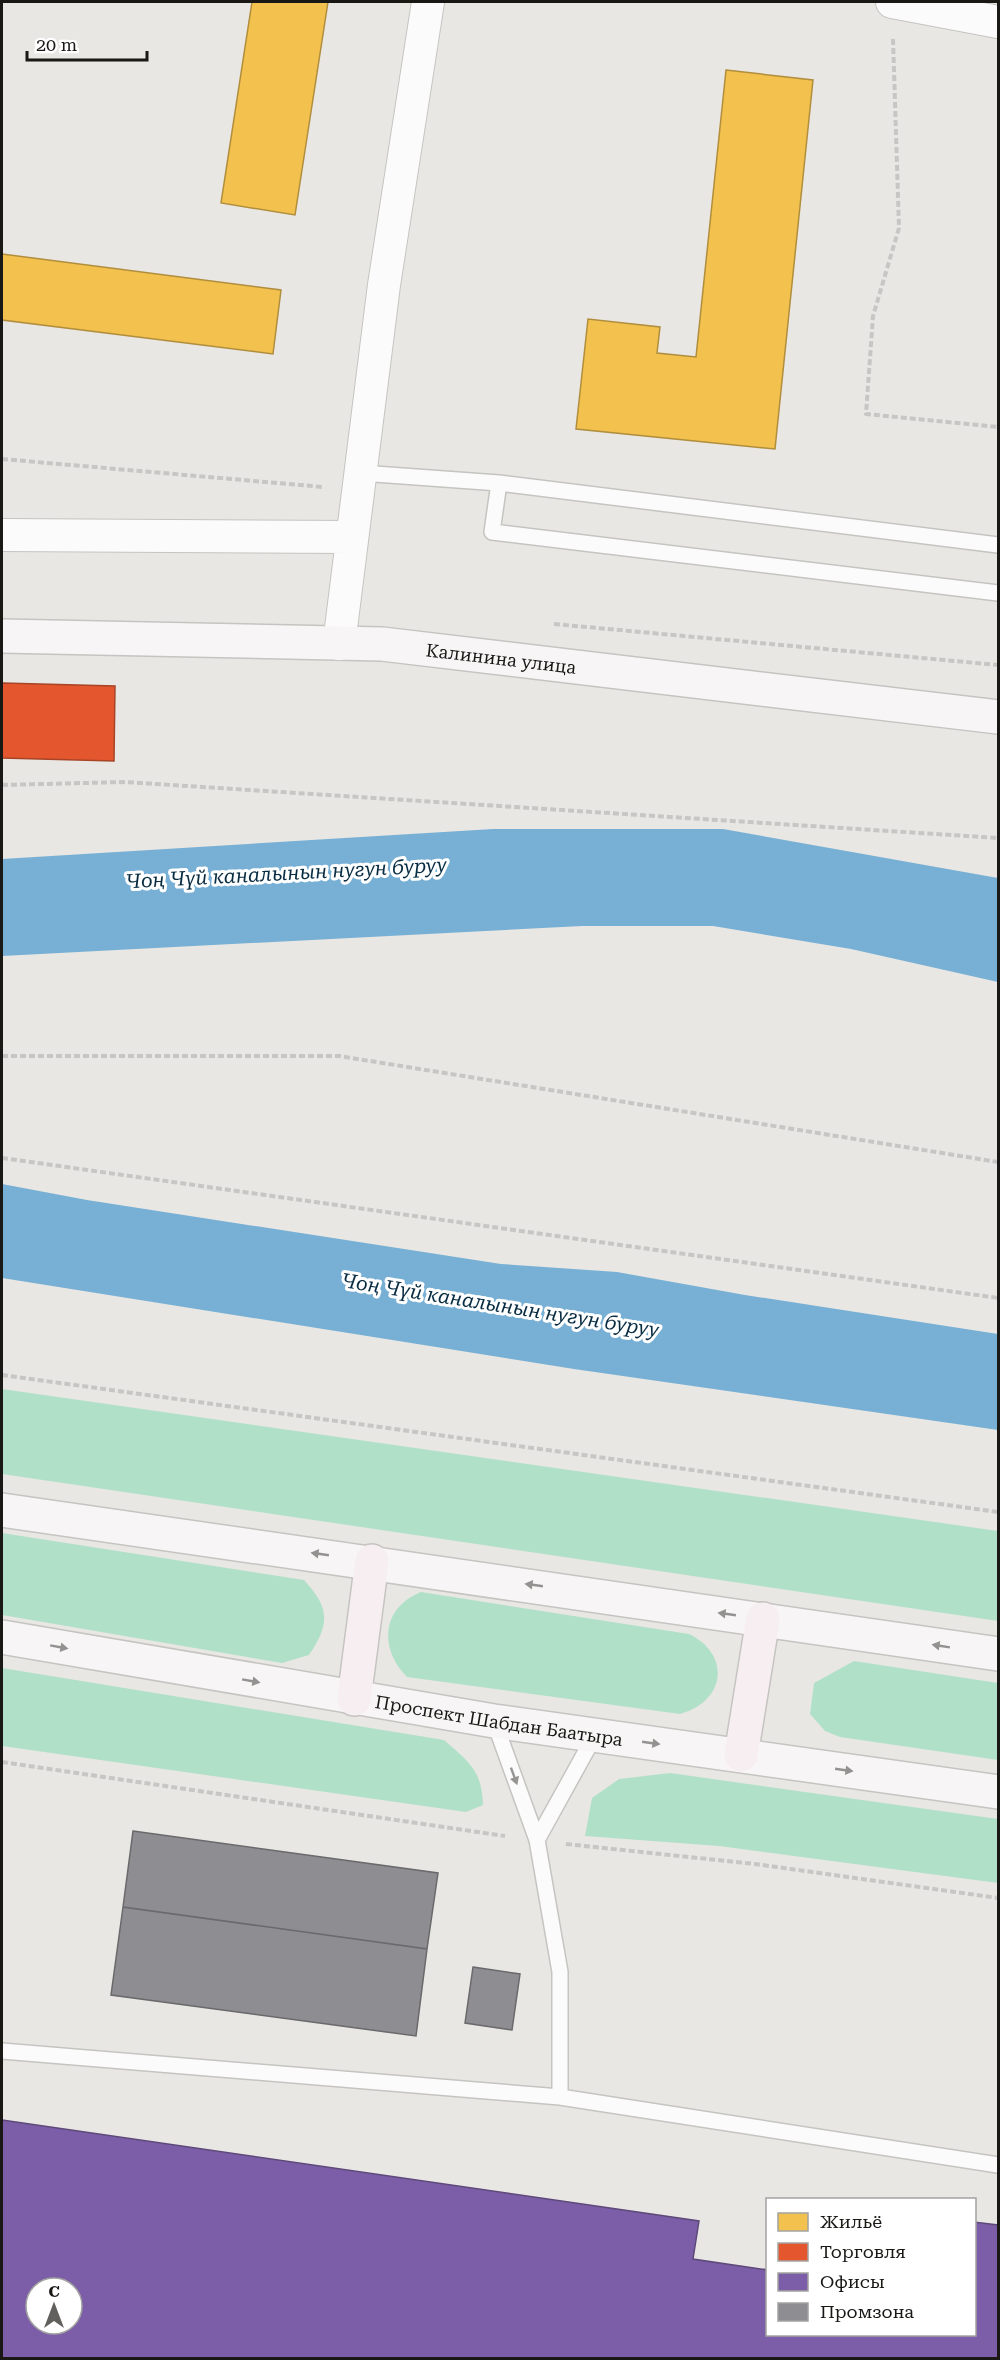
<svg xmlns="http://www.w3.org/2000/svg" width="1000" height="2360" viewBox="0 0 1000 2360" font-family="'Roboto Serif',serif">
  <rect width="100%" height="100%" fill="#e9e7e3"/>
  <path fill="#b1e0c8" d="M2,1389l996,142v90l-996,-147z
    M2,1533l302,47c26,28 26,44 5,75l-27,8 -280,-48z
    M421,1592l268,42c43,21 36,68 -9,80l-273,-37c-28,-28 -26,-69 14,-85z
    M854,1661l144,22v77l-158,-23 -15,-6 -15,-17 4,-31z
    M2,1668l442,72c25,22 38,30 39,65l-17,7 -464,-66z
    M670,1773l328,46v64l-279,-37 -134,-10 7,-38 27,-19z"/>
  <path fill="#78b0d5" d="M493,829h230l275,49v104l-147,-33 -138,-23h-131l-580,30v-97z
    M2,1184l85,16 414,64 116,8 128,23 253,39v96l-424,-61 -572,-91z"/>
  <path fill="#f2c14e" stroke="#b18e3d" stroke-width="1.5" d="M252,2h76l-33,213 -74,-12z
    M726,70l87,10 -38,369 -199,-20 12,-110 72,8 -3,26 39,4z
    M2,254l279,36 -8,64 -271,-34z"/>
  <path fill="#e4572e" stroke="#a74426" stroke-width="1.5" d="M2,683l113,3 -1,75 -112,-3z"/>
  <path fill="#7b5ea7" stroke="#5e497b" stroke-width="1.5" fill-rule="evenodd" d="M2,2120l697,101 -6,38 75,11v64h206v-112l24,3v133h-996zM36,2288h36v36h-36z"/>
  <path fill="#8d8d92" stroke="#6a6a6c" stroke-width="1.5" d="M133,1831l305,42 -11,76 -304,-42z
    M123,1907l304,42 -11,87 -305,-41z
    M473,1967l47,7 -8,56 -47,-7z"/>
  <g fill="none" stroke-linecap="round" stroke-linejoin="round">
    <g stroke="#c5c4c1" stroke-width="18">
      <path id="service" d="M361,473l138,10 499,62
        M499,483l-7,49 506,61
        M494,1721l43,119 23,132v125l438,68
        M537,1840l58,-105
        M2,2051l558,46"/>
    </g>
    <g stroke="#c5c4c1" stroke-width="34">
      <path id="minor" d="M892,2l106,20
        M2,535l350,2
        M339,644l45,-359 44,-283"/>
    </g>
    <g stroke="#c5c4c1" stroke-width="36">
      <g id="secondary">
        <path id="s1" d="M2,636l380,8 616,73"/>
        <path d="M2,1510l996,144"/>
        <path id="s2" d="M2,1637l492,84 504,71"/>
      </g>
    </g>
    <g stroke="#c5c4c1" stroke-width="36">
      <path id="primary" d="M354,1699l18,-138
        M741,1755l22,-136"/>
    </g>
    <path stroke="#c6c6c5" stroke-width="4" stroke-dasharray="6 3" stroke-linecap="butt" d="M893,39l6,189 -26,88 -7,98 132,13
      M2,459l321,28
      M554,624l444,41
      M2,785l123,-3 873,56
      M2,1056h337l659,106
      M2,1158l996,140
      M2,1375l996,137
      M2,1762l503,74
      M566,1844l189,20 243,34"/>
    <use href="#service" stroke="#fcfbfb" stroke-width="15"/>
    <use href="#minor" stroke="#fcfbfb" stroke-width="32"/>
    <use href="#secondary" stroke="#f8f5f6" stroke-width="33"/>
    <use href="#primary" stroke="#f6eef1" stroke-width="33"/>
  </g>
  <defs><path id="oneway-solid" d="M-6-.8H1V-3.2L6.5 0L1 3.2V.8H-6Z" transform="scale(1.5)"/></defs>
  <g fill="#949291">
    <use href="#oneway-solid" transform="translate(320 1554) rotate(-172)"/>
    <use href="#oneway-solid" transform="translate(534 1585) rotate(-172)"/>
    <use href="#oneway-solid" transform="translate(727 1614) rotate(-172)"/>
    <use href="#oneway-solid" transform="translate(941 1646) rotate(-171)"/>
    <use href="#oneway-solid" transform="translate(59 1647) rotate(10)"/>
    <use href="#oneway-solid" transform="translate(251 1681) rotate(10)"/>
    <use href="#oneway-solid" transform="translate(651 1743) rotate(8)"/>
    <use href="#oneway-solid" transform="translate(844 1770) rotate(8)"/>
  </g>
  <use fill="#969594" href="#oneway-solid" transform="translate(514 1776) rotate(70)"/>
  <g text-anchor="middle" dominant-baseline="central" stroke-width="6" stroke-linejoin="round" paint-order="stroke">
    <g font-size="18" fill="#191815" stroke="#fff">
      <text stroke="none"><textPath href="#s1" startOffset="500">Калинина улица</textPath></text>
      <text stroke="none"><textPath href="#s2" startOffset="504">Проспект Шабдан Баатыра</textPath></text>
    </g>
    <g font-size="20" font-style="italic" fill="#082c42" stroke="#fff">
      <text transform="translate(286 873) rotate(-3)">Чоң Чүй каналынын нугун буруу</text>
      <text transform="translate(500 1305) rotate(9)">Чоң Чүй каналынын нугун буруу</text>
    </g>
  </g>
  <rect width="1000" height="2360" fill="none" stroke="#191815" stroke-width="6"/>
  <rect x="766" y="2198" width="210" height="138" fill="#ffffff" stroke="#a3a3a1" stroke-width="1.5"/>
  <rect x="778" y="2213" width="30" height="18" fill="#f2c14e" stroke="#a3a3a1" stroke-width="1.5"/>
  <text x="820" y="2228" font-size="18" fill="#191815">Жильё</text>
  <rect x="778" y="2243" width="30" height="18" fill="#e4572e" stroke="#a3a3a1" stroke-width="1.5"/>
  <text x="820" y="2258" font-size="18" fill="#191815">Торговля</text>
  <rect x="778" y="2273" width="30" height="18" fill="#7b5ea7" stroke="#a3a3a1" stroke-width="1.5"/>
  <text x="820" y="2288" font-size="18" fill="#191815">Офисы</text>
  <rect x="778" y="2303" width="30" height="18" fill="#8d8d92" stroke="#a3a3a1" stroke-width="1.5"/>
  <text x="820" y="2318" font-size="18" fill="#191815">Промзона</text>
  <g transform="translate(54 2306)"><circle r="28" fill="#ffffff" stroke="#a3a3a1" stroke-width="1.5"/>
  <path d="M0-4.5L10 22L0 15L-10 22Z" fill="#62605d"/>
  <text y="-9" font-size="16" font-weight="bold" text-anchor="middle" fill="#191815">С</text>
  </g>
  <path d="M27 51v9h120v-9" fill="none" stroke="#191815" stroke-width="3"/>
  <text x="36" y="51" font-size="18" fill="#191815" stroke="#ffffff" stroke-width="4.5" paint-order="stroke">20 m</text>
</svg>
